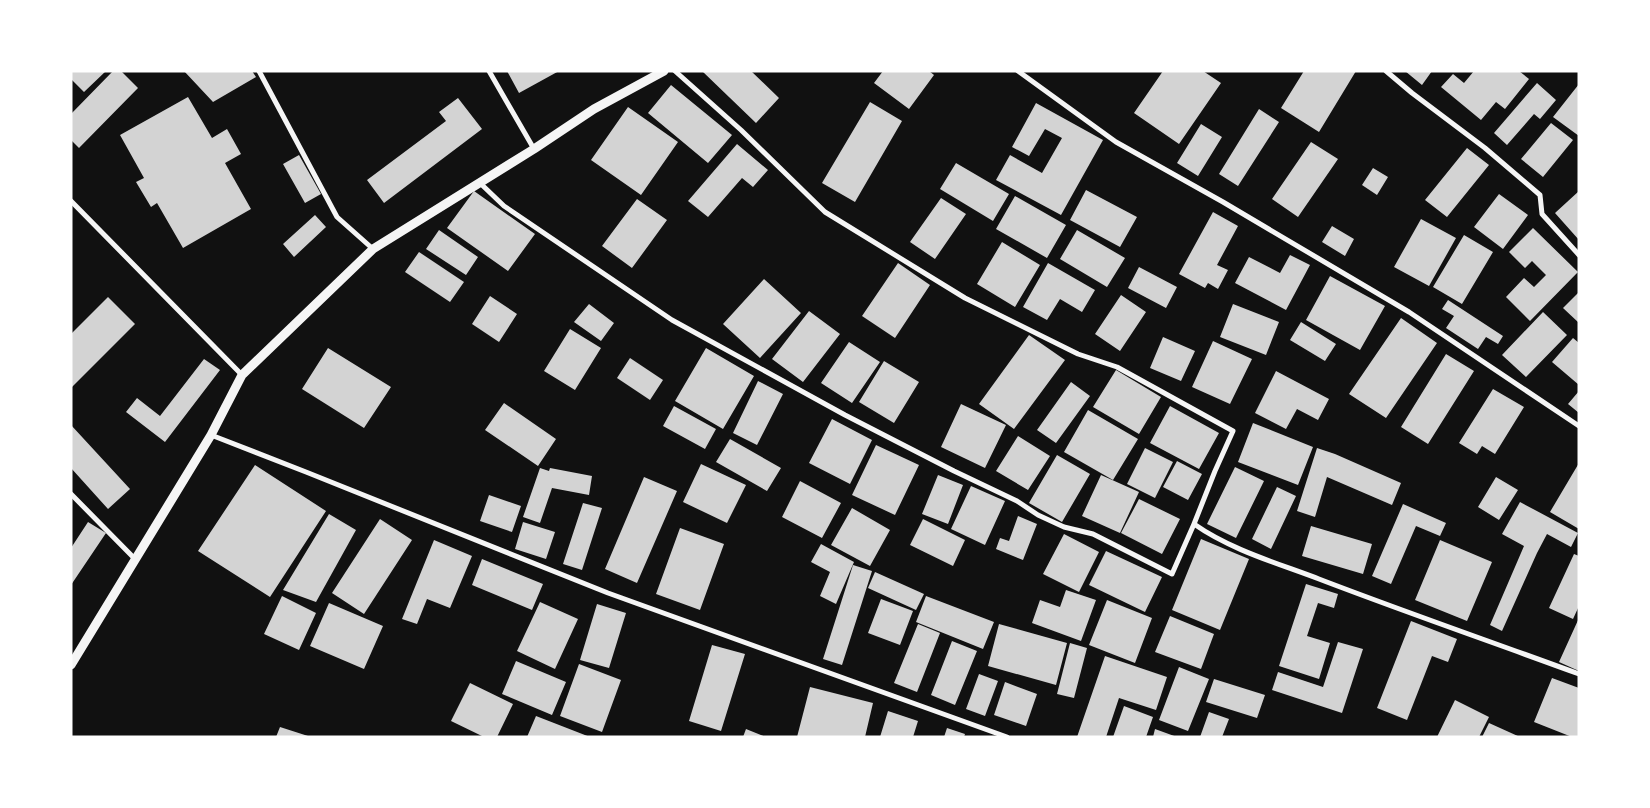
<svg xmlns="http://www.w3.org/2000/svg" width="1650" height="808" viewBox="0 0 1650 808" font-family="Cabin,sans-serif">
  <rect width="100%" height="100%" fill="#111"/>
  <path fill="#d3d3d3" d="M71,71h35l-22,21 -13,-13z
    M113,71h8l17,17 -59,60 -8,-8v-26z
    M184,71h68l4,6 -43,25z
    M507,71h52l-40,22z
    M702,71h49l28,27 -23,25z
    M883,71h46l5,4 -25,34 -35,-26z
    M1163,71h40l18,12 -42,61 -45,-31z
    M1304,71h52l-37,61 -38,-24z
    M1405,71h27l-10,14z
    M1474,71h45l10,8 -24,30 -9,-7 -15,18 -40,-33 12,-13 11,9z
    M1537,83l19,17 -16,19 -6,-5 -27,31 -13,-12z
    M1579,84v52l-26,-19z
    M671,85l61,50 -24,28 -60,-50z
    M188,97l24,41 15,-9 14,25 -16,9 26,46 -68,39 -26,-45 -6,4 -15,-25 8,-4 -24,-43z
    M458,98l24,31 -98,74 -17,-23 79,-59 -7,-9z
    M870,102l32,19 -47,81 -33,-19z
    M1036,103l67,37 -42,75 -65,-35 14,-25 32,18 20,-35 -17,-9 -16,27 -17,-9z
    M628,107l50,35 -37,53 -50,-35z
    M1259,109l20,13 -41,64 -19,-12z
    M1551,123l22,17 -30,37 -22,-18z
    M1201,124l21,13 -24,39 -21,-13z
    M1311,142l27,17 -40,58 -26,-18z
    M737,144l31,26 -15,17 -11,-9 -34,39 -20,-16z
    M1467,148l22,17 -42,52 -22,-17z
    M299,155l22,39 -16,9 -22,-39z
    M956,163l53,31 -16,27 -53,-32z
    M1373,168l15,9 -11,18 -15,-10z
    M1086,190l51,27 -17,30 -50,-27z
    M474,191l61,43 -27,37 -61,-43z
    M1579,191v49l-24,-27z
    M1499,194l29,21 -25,34 -29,-22z
    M1015,196l51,29 -19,33 -51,-29z
    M941,198l25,16 -31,45 -25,-17z
    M637,199l30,21 -35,48 -30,-22z
    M1213,212l25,14 -21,39 11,5 -10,19 -10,-6 -3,5 -26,-14z
    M315,215l11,12 -32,30 -11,-13z
    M1421,219l35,19 -27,48 -35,-19z
    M1332,226l22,13 -9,17 -23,-14z
    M1533,228l45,44 -48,49 -24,-24 18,-19 10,9 12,-12 -14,-14 -7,7 -16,-16z
    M439,230l39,27 -12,18 -40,-26z
    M1077,230l48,28 -18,29 -47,-28z
    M1464,235l29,17 -31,52 -29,-17z
    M1002,242l38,23 -25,42 -38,-23z
    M419,252l45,30 -14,20 -45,-30z
    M1290,255l20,10 -24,45 -51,-27 14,-26 31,16z
    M898,263l32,22 -35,53 -33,-22z
    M1048,263l47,27 -13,22 -22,-13 -13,21 -24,-13z
    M1139,267l38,20 -11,21 -38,-20z
    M1330,276l55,30 -25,44 -54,-30z
    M764,279l37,34 -41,45 -37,-34z
    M1579,292v31l-16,-15z
    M1121,295l25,17 -26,39 -25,-17z
    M490,296l27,18 -18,28 -27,-18z
    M108,297l27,27 -64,64v-54z
    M1448,300l55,36 -5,8 -12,-7 -8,12 -32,-21 8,-12 -12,-7z
    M589,304l25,19 -13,18 -27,-19z
    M1233,304l46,18 -13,33 -46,-18z
    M809,311l31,23 -37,48 -31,-23z
    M1543,312l24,23 -41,42 -24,-22z
    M1401,318l36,25 -51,75 -37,-24z
    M1301,322l35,22 -11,17 -35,-21z
    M570,329l31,19 -26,42 -31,-19z
    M1029,335l36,25 -51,69 -35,-25z
    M1163,337l32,14 -14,30 -31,-13z
    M1573,338l6,5v42l-27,-23z
    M1213,341l39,18 -22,45 -38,-17z
    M849,342l31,20 -28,41 -31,-20z
    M328,348l63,39 -27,41 -62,-39z
    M706,348l48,28 -31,53 -48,-28z
    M1446,354l28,17 -46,73 -27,-17z
    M630,358l33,22 -13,20 -33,-22z
    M204,359l16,11 -55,72 -39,-30 11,-14 23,18z
    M884,361l35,21 -25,41 -35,-21z
    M1116,370l45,27 -22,37 -46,-27z
    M1276,371l53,28 -11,21 -21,-11 -11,20 -31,-16z
    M758,381l25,13 -26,51 -24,-12z
    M1071,382l19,14 -34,47 -19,-13z
    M1493,389l31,18 -29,47 -13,-8 -5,8 -18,-11z
    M1579,391v22l-11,-9z
    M504,403l52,36 -18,27 -53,-36z
    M961,404l45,21 -21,43 -44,-21z
    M674,406l42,23 -11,20 -42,-23z
    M1170,406l49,27 -20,36 -49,-26z
    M1088,410l50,29 -25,41 -49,-28z
    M832,419l40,21 -22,44 -41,-21z
    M1253,423l60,24 -15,38 -60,-23z
    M71,425l59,64 -22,20 -37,-41z
    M1018,436l32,20 -22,34 -32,-19z
    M730,439l51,29 -14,23 -51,-29z
    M876,445l43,20 -24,50 -43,-20z
    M1145,448l28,14 -18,36 -28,-14z
    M1317,448l18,6 66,29 -9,22 -65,-28 -12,40 -18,-6z
    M1057,455l33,19 -28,48 -33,-19z
    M1177,461l25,13 -14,26 -25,-13z
    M1579,463v66l-29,-17z
    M701,464l45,21 -19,38 -44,-21z
    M255,465l71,46 -56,86 -72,-46z
    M1235,467l29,14 -28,57 -29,-14z
    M540,468l9,3 1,-3 42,8 -3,19 -37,-7 -12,35 -17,-6z
    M938,475l25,10 -15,39 -26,-10z
    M1101,475l38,17 -19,41 -38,-17z
    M644,477l33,14 -40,92 -32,-14z
    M1496,477l22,13 -19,30 -21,-13z
    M800,481l41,22 -19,35 -40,-21z
    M971,486l34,15 -20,44 -34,-16z
    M1277,487l19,9 -25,53 -19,-10z
    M489,495l32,11 -9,26 -32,-11z
    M1139,499l41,20 -18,35 -41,-21z
    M1520,502l58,31 -7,14 -24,-13 -10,19 -35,78 -12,-6 34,-79 -22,-12z
    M583,503l19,5 -20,62 -19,-6z
    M1403,504l43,19 -6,13 -24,-10 -25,58 -19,-8z
    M852,508l38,22 -20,36 -39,-21z
    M329,514l27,16 -40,72 -33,-12z
    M1018,516l19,8 -14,36 -27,-11 4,-11 9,3z
    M380,519l32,21 -48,74 -32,-21z
    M923,519l42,21 -12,26 -43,-21z
    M88,522l18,11 -35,52v-37z
    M523,522l32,10 -9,27 -31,-10z
    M1311,526l61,18 -9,30 -61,-18z
    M680,528l44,16 -24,66 -44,-16z
    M1064,534l35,18 -20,40 -36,-18z
    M1201,539l48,20 -29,71 -48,-20z
    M434,540l38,16 -22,52 -23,-9 -10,25 -15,-5z
    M1440,540l52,22 -25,59 -52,-21z
    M821,544l33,18 -18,42 -16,-8 10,-24 -19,-10z
    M1106,551l56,26 -17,35 -56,-27z
    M1574,554l5,2v50l-6,13 -24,-11z
    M482,559l61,25 -11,26 -60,-25z
    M853,565l19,6 -30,94 -19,-6z
    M875,572l49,22 -8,16 -48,-22z
    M1306,584l32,10 -4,14 -16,-5 -11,33 23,7 -11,36 -40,-13z
    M1066,590l30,10 -15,41 -49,-18 8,-23 20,7z
    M282,596l34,17 -17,37 -35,-16z
    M926,596l68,26 -11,27 -67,-27z
    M881,599l32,12 -13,34 -32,-12z
    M1107,600l45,18 -17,45 -46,-18z
    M540,602l38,17 -23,50 -38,-18z
    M329,603l54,23 -19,43 -54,-23z
    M597,604l29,9 -17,55 -29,-8z
    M1170,616l44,18 -13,35 -46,-17z
    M1579,618v53l-20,-9z
    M1411,621l46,18 -9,23 -16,-6 -25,64 -30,-12z
    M918,624l22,9 -23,59 -23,-9z
    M999,624l68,19 -11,42 -68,-19z
    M952,641l25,10 -22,54 -24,-10z
    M1338,642l25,7 -21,64 -70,-23 6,-18 45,15z
    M1070,643l17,5 -13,50 -17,-4z
    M712,645l33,9 -24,77 -32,-10z
    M1105,656l62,21 -11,33 -37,-12 -13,39h-29z
    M516,661l50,21 -14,33 -50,-21z
    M579,664l42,16 -19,52 -42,-16z
    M1179,667l30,12 -21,52 -29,-11z
    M979,674l19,7 -13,35 -19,-7z
    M1552,678l27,10v49h-7l-38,-15z
    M1214,679l51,16 -8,23 -51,-16z
    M1005,682l32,12 -11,32 -32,-11z
    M470,683l43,21 -16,33h-13l-33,-16z
    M810,687l63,16 -8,34h-68z
    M1455,700l34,17 -10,20h-42z
    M1124,706l29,11 -7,20h-33z
    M888,711l30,10 -5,16h-33z
    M1209,712l20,7 -7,18h-22z
    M536,716l54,21h-63z
    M1489,723l31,14h-38z
    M280,727l28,9v1h-32z
    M947,728l18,6 -1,3h-20z
    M746,729l20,8h-23z
    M1155,729l22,8h-24z"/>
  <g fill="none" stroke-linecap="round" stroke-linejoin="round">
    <path stroke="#f5f5f5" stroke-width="5" d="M259,71l78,146 36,32
      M489,71l45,78
      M675,71l66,59 84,82 140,86 113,56 39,13 116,64 -18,40 -21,53
      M1018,71l98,71 107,60 186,110 170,114
      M1386,71l26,22 73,55 55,47 2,19 37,41
      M480,183l24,23 168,114 173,95 109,56 63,30 21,14 26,12 29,7 79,40 22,-50c37,26 83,39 125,55 86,33 173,63 260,95
      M71,201l171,174
      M211,435l95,37 302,121 399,144
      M71,494l64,65"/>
    <path stroke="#f5f5f5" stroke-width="9" d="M71,665l140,-230 31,-60 131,-126 161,-100 60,-40 70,-38"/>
  </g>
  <rect width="1650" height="808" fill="none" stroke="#ffffff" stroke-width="145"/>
</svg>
